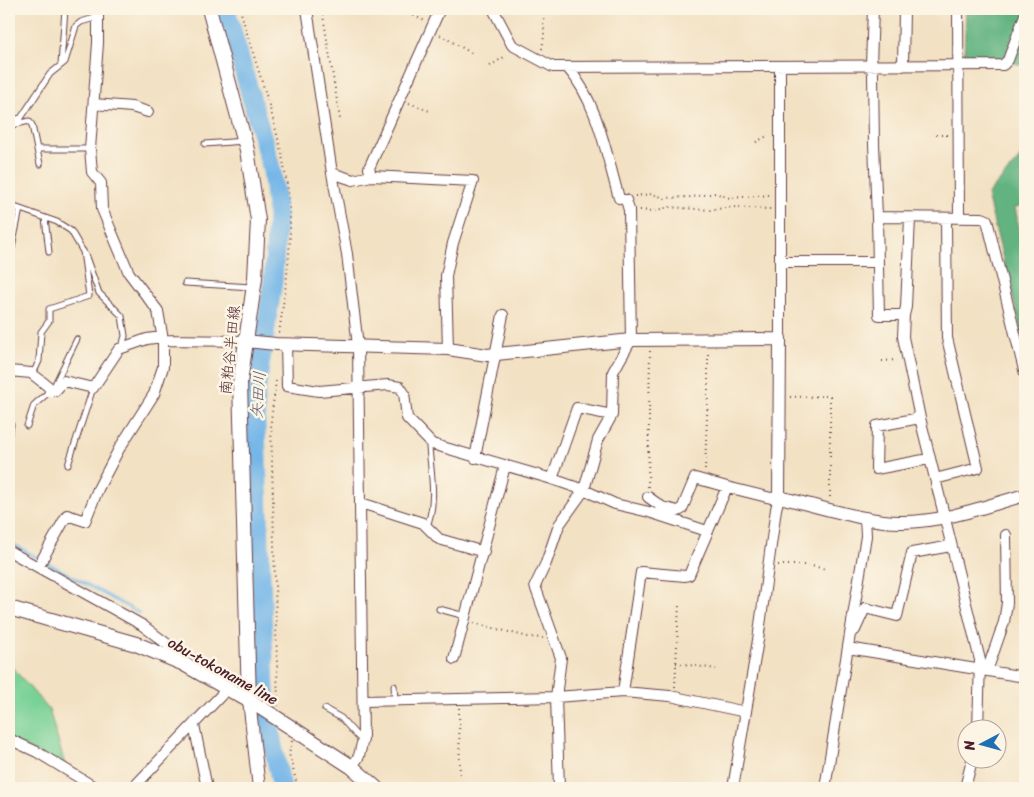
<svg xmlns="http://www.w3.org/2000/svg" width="1034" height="797" viewBox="0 0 1034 797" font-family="Sriracha,'Klee One',sans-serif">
  <rect width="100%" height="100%" fill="#fcf5e5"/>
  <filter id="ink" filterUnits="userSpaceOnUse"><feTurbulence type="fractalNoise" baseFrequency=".02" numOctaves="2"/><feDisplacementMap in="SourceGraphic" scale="10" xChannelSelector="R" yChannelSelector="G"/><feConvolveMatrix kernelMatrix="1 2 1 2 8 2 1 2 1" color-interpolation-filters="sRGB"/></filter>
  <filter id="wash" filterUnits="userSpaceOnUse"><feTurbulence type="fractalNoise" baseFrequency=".0096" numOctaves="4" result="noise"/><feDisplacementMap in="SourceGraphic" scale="20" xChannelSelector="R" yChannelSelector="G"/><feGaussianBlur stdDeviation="1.12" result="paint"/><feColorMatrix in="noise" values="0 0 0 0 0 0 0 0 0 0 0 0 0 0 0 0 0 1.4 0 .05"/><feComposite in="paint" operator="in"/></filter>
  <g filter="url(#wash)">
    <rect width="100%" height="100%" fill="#f2e1c3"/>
    <path fill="#79d197" stroke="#627861" d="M9,666l4,2 36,42 17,58 -57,-29z"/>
    <path fill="#62b380" stroke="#566956" d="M966,9l59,1v55l-61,-9z
      M1025,152v53l-10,2 10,50v89l-38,-151z"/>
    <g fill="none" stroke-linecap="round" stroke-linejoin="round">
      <path stroke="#73b6e8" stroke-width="3" d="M9,542l130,71"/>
      <path stroke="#73b6e8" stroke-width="19" d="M226,9l46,162 5,45 -4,66 -18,116 10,292 8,56 9,42"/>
    </g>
  </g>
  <g filter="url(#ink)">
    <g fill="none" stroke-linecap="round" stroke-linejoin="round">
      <g stroke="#633c42" stroke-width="7">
        <path id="service" d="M61,65l4,-56
          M9,121l12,-3 29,-44 15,-12 11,-36 5,-4 17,-5
          M9,126l20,-5 3,4 8,39
          M205,144l39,-3
          M38,149h52
          M9,205l48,17 14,9 15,26 13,36 23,23 3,20 -3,11
          M45,218l4,34
          M9,262l11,-53
          M185,283l67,4
          M33,374l6,-13 2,-29 8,-11v-12l40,-13 -6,-45
          M55,384l22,-45
          M27,426l7,-21 16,-14
          M9,434l2,-9
          M68,465l25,-77
          M427,526c10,-26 4,-52 2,-79l3,-3
          M439,609l26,7
          M394,686l1,13
          M325,709l16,9 17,19 5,2"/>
      </g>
      <g stroke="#633c42" stroke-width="12">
        <path id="minor" d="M307,9l25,164 15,81 11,92 5,393 -4,17 -7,11
          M493,9l19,36 41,22 450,-2 5,-5 17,-45
          M873,9l-2,56 2,9 1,70 3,73
          M958,9l1,209
          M903,66l1,-57
          M94,104l38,3 16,5
          M332,173l21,7 18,-4 -2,-8 71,-159
          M371,176l102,5 -20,62 -7,33 2,73
          M781,262h97
          M904,315l2,-8 4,-89
          M780,338v-272
          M163,340l82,1
          M286,344l1,42 32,5 69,-6 12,2 4,6 3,25 25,26 120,35 32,11 31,14 34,8 58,19
          M9,371l22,2 18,14 1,4h5l9,-10 29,7 26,-39 28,-10 15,-2
          M920,418l-43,8 -1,43 53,-10
          M475,458l28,-143
          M552,479l25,-71 35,7
          M935,479l43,-11 -31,-130 -1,-120
          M648,497l14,10 16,4 4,-2 13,-31 32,9
          M361,503l62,20 16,16 45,13
          M9,551l133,74 33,25 7,13
          M38,567l29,-52 18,6 13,-32 21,-40 35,-55 9,-27v-27l-5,-29 -29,-38 -27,-64 -1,-26 -9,-11 -2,-23 8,-106v-34
          M851,632l4,-2 10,-22 32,8 15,-63 39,-7
          M848,648l177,29
          M454,659l51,-193
          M987,671l17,-49 3,-19 -1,-68
          M623,692l18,-120 44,4 4,-1 38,-88 44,11 8,-1 -3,12 -18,131 -25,148
          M364,701l192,-4 67,-5 47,4 76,16
          M194,725l13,63
          M978,730l2,-70 -60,-242 -17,-81 1,-22h-25l-2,-98 105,1 5,2 38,154
          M9,739l28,13 59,36
          M133,788l94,-99
          M559,788l-3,-91 5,-39 -26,-72 11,-23 13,-38 25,-35 14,-50 14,-25 1,-43 18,-32 -2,-130 -3,-10 -7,-2c-13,-44 -21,-96 -52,-131
          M825,788l41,-252 -1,-19
          M965,788l7,-28"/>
      </g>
      <g stroke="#633c42" stroke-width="14">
        <path id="tertiary" d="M780,338l-1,159c35,8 89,26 124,25 41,0 83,-16 122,-27
          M245,341l31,3 172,5 39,6 144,-15 149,-1
          M249,700l10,88"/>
      </g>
      <g stroke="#633c42" stroke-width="16">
        <path id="secondary" d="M209,9l38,141 11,70 -3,58 -15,105 9,317
          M9,608l127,36 46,19 73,41 97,63 24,21"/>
      </g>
      <path stroke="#633c42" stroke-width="2" stroke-dasharray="1 4" stroke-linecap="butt" d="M240,9c19,69 48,139 50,211 1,38 -6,76 -11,114
        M322,9l18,110
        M400,9l25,12
        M440,35l33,19
        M542,49l2,-13v-27
        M490,66l17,-11
        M409,103l23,9
        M936,135h13
        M756,142l13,-7
        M635,196l17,-2 13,4 28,-1 22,-4 15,5 40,-3
        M640,210l13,1 16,-4 41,3 22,-3 39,2
        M882,361l15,-1
        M276,381l-5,39 7,286
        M790,397l40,-1v103
        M705,470l3,-79v-41
        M648,487l2,-137
        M778,565h28l21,4
        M474,623l54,14 15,1
        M676,663l40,6
        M675,687l4,-83
        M459,708l1,80
        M292,741l-3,13 9,34"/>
      <use href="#service" stroke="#fff" stroke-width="5"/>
      <use href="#minor" stroke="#fff" stroke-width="10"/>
      <use href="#tertiary" stroke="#fff" stroke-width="12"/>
      <use href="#secondary" stroke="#fff" stroke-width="14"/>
    </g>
  </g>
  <g text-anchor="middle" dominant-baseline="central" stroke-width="5" stroke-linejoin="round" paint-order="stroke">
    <g font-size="15" fill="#4a1f2b" stroke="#fcf5e5">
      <text transform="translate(230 350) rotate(-84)">南粕谷半田線</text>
      <text transform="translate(223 671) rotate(29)">obu-tokoname line</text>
    </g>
    <g font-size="16" font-style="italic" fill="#58546d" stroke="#fcf5e5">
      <text transform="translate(258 395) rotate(-86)">矢田川</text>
    </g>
  </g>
  <rect width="1034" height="797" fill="none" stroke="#fcf5e5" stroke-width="30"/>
  <g transform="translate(982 744) rotate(264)"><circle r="24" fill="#fcf5e5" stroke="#b59f9b"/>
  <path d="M0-4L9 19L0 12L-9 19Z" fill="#1f6fb2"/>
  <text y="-8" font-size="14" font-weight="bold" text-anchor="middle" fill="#4a1f2b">N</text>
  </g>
</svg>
